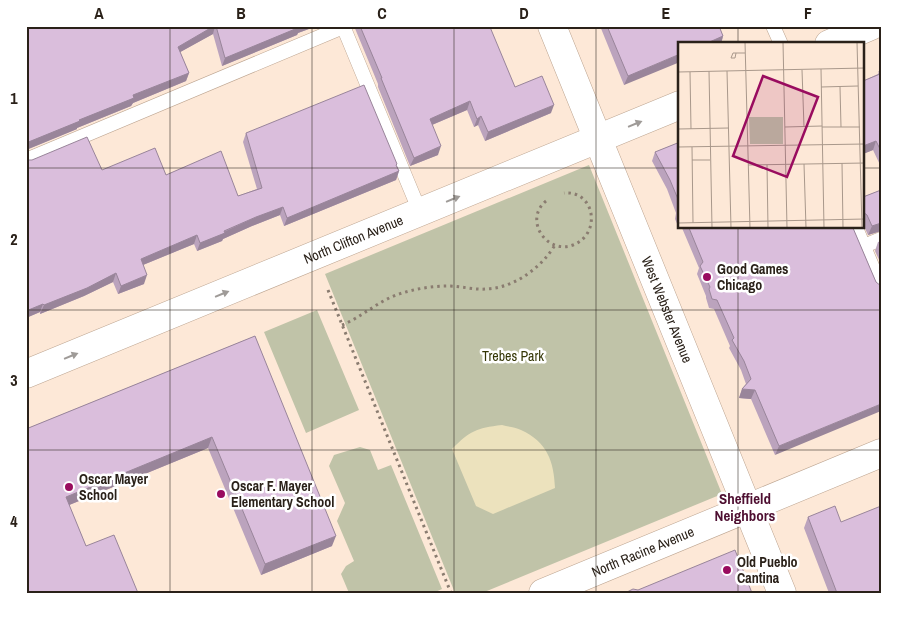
<svg xmlns="http://www.w3.org/2000/svg" width="907" height="619" viewBox="0 0 907 619" font-family="'Archivo Narrow',sans-serif">
  <rect width="100%" height="100%" fill="#fde8d7"/>
  <path fill="#c0c3a8" d="M589,165l133,329 -240,99h-27l-130,-319z
    M317,310l42,100 -53,23 -42,-101z
    M360,447l10,3 8,20 13,-5 51,124 -9,4h-84l-8,-19 5,-8 8,-5 -17,-40 8,-18 -16,-37 5,-11z"/>
  <path fill="#ece2bd" d="M502,425c6,2 13,2 19,5 26,12 33,31 34,58l-62,26 -17,-8 -24,-57c18,-18 24,-21 50,-24z"/>
  <g fill="none" stroke-linecap="round" stroke-linejoin="round">
    <g stroke="#bda591" stroke-width="15">
      <path id="lane" d="M343,26l77,186
        M773,26l8,18
        M26,160l317,-133
        M856,228l25,59
        M864,246l17,-7"/>
    </g>
    <g stroke="#bda591" stroke-width="29">
      <g id="street">
        <path d="M829,44l42,-18"/>
        <path id="s1" d="M26,374l654,-269"/>
      </g>
    </g>
    <g stroke="#bda591" stroke-width="29">
      <g id="secondary">
        <path id="s2" d="M552,26l230,567"/>
        <path id="s3" d="M543,593l338,-140"/>
      </g>
    </g>
    <path stroke="#8a7c70" stroke-width="3" stroke-dasharray="2.5 4" stroke-linecap="butt" d="M546,201c-23,19 1,54 27,44 29,-11 22,-55 -9,-52
      M328,290l123,303
      M342,325c20,-8 36,-24 57,-31 15,-5 33,-8 49,-8 13,0 26,4 38,3 28,-1 55,-21 69,-44"/>
    <use href="#lane" stroke="#fff" stroke-width="14"/>
    <use href="#street" stroke="#fff" stroke-width="28"/>
    <use href="#secondary" stroke="#fff" stroke-width="28"/>
  </g>
  <path fill="#bba3bd" d="M26,26h291l-19,7 -1,2 -75,31 -9,-32 -33,18 9,21 -3,8 -53,22 -2,3 -54,22v1l-51,21z
    M354,26h137l-1,3 25,58 36,26 -66,28 -7,-16 -4,2 -7,-17 -35,15 6,30 -28,11 -32,-79v-3z
    M600,26h119l4,10 -2,8h-41l-56,41z
    M879,71h2v96l-8,-17 -10,4v-73l15,-7z
    M246,133l151,33 2,5 -3,9 -112,46 -4,-11 -28,11 -29,13 -1,2 -25,10 -3,-7 -51,21 1,19 -26,10 -5,-12 -29,14 -44,18v-2l-14,6v-158l76,10 64,5 72,21 19,-7 -14,-47z
    M680,142v84h-2l-3,-7 1,-6 -9,-24 -15,-28 3,-9z
    M881,190v41l-13,4 -5,-11v-27z
    M682,228h171l23,54 -101,173 -24,-56 -12,-1 3,-9 4,-5 -5,-14 -12,-22 1,-2 -16,-37 -5,-1 -3,-10v-2l-9,-22 2,-6z
    M881,241v23l-6,-13 3,-9z
    M255,336l77,210 -71,29 -53,-127 -139,57 17,41 -60,47v-164z
    M808,517l33,5 40,71h-52l-25,-65z"/>
  <path fill="#99859a" d="M214,26h1l-2,8 -38,21 3,-8z
    M300,26h17l-19,7 -1,2 -75,31 3,-8z
    M723,36l-2,8h-16z
    M680,54v8l-56,23 4,-9z
    M189,73l-3,8 -53,22 -2,3 -54,22v1l-51,21v-7l107,-48z
    M470,101l-3,9 -40,17 3,-8z
    M554,105l-3,8 -66,28 3,-9z
    M481,116l-3,9 -4,2 3,-8z
    M876,141l-3,9 -10,4v-8z
    M441,146l-3,9 -28,11 4,-8z
    M399,171l-3,9 -112,46 3,-8z
    M283,207l-3,8 -28,11 -29,13 -1,2 -25,10 3,-8 56,-26z
    M881,223v8l-13,4 4,-9z
    M197,235l-3,9 -56,23 3,-8z
    M116,273l-3,9 -29,14 -44,18 4,-9z
    M147,275l-3,9 -26,10 3,-8z
    M43,304l-3,8 -14,6v-7z
    M742,389l13,1 -4,9 -12,-1z
    M881,404v7l-106,44 4,-9z
    M212,437l-4,11 -146,60 4,-11z
    M336,536l-4,10 -71,29 4,-11z"/>
  <path fill="#dabedc" stroke="#99859a" d="M26,26h188l-36,21 11,26 -56,22 1,3 -55,22 1,1 -54,22z
    M216,26h84v1l-75,31z
    M360,26h131l-1,1 25,60 27,-11 12,29 -66,27 -7,-16 -4,3 -7,-18 -40,18 11,27 -27,12 -33,-80h1z
    M607,26h112l4,10 -18,8h-25v10l-52,22z
    M879,71h2v80l-5,-10 -13,5v-65l17,-7z
    M364,85l33,79 -1,1 3,6 -112,47 -4,-11 -27,10 -32,14 1,2 -25,10 -3,-8 -56,24 6,16 -26,11 -5,-13 -29,15 -43,17 -1,-1 -17,7v-151h6l55,-23 15,33 53,-22 11,27 55,-24 17,45 24,-8 -16,-55z
    M680,142v62l-10,-24 -15,-28z
    M881,190v33l-9,3 -5,-11 -4,-3v-15z
    M689,228h164l23,54 5,4v118l-102,42 -24,-56 -13,-1 9,-10 -7,-18 -12,-21 2,-2 -17,-38 -5,-1 -3,-10 1,-2 -10,-21 3,-4z
    M255,336l81,200 -71,28 -53,-127 -146,60 20,49 28,-11 24,58h-112v-164z
    M835,506l6,16 40,-16v87h-44l-29,-76z
    M735,550l17,43h-127l8,-4 5,1z"/>
  <defs><path id="oneway-solid" d="M-6-.8H1V-3.2L6.5 0L1 3.2V.8H-6Z" transform="scale(1.25)"/></defs>
  <g fill="#9f9b98">
    <use href="#oneway-solid" transform="translate(635 124) rotate(-22)"/>
    <use href="#oneway-solid" transform="translate(453 199) rotate(-22)"/>
    <use href="#oneway-solid" transform="translate(222 294) rotate(-22)"/>
    <use href="#oneway-solid" transform="translate(71 356) rotate(-22)"/>
  </g>
  <path fill="none" stroke="#2a2119" stroke-width="1" stroke-opacity="0.55" d="M170,26v567M312,26v567M454,26v567M596,26v567M738,26v18M26,168h654M863,168h18M738,228v365M26,310h855M26,450h855"/>
  <g fill="#990c5f" stroke="#fff" stroke-width="2">
    <circle cx="707" cy="277" r="5"/>
    <circle cx="69" cy="487" r="5"/>
    <circle cx="221" cy="494" r="5"/>
    <circle cx="727" cy="570" r="5"/>
  </g>
  <g text-anchor="middle" dominant-baseline="central" stroke-width="5" stroke-linejoin="round" paint-order="stroke">
    <g font-size="14" fill="#2a2119" stroke="#fff">
      <text stroke="none"><textPath href="#s1" startOffset="354">North Clifton Avenue</textPath></text>
      <text stroke="none"><textPath href="#s2" startOffset="306">West Webster Avenue</textPath></text>
      <text stroke="none"><textPath href="#s3" startOffset="108">North Racine Avenue</textPath></text>
    </g>
    <g font-size="14" font-weight="bold" fill="#2a2119" stroke="#fff" text-anchor="start">
      <text x="717" y="269">Good Games<tspan x="717" dy="16">Chicago</tspan></text>
      <text x="79" y="479">Oscar Mayer<tspan x="79" dy="16">School</tspan></text>
      <text x="231" y="486">Oscar F. Mayer<tspan x="231" dy="16">Elementary School</tspan></text>
      <text x="737" y="562">Old Pueblo<tspan x="737" dy="16">Cantina</tspan></text>
    </g>
    <g font-size="14" fill="#343605" stroke="#fff">
      <text x="513" y="356">Trebes Park</text>
    </g>
    <g font-size="15" font-weight="bold" fill="#4e0f31" stroke="#fff">
      <text x="745" y="498">Sheffield<tspan x="745" dy="17">Neighbors</tspan></text>
    </g>
  </g>
  <g transform="translate(678 42)">
    <rect width="186" height="186" fill="#fde8d7"/>
    <path d="M71,75h34v27h-33z" fill="#c0c3a8"/>
    <path fill="none" stroke="#a9988b" stroke-width="1" d="M67,0l5,186M105,0l4,186M179,0l5,186M58,11l-1,5h-4l2,-5h12M143,27l3,159M124,28l2,57M31,29l3,157M49,29l4,157M0,30l187,-4M12,30l1,57M143,45l37,-1M162,45l1,40M107,85l37,-1M144,85h38M0,87l51,-1M0,105l187,-3M14,105l1,76M14,118h18M164,121l1,65M126,122l2,64M70,123l117,-2M89,123l1,63M0,181l187,-4"/>
    <path fill="#990c5f" fill-opacity="0.15" stroke="#990c5f" stroke-width="2.5" d="M85,34l55,21 -31,80 -54,-21z"/>
    <rect width="186" height="186" fill="none" stroke="#2a2119" stroke-width="2.5"/>
  </g>
  <rect width="907" height="619" fill="none" stroke="#ffffff" stroke-width="55"/>
  <rect x="28" y="28" width="852" height="564" fill="none" stroke="#2a2119" stroke-width="2"/>
  <g font-size="16" text-anchor="middle" font-weight="bold" fill="#2a2119">
    <text x="99" y="19">A</text>
    <text x="241" y="19">B</text>
    <text x="382" y="19">C</text>
    <text x="524" y="19">D</text>
    <text x="666" y="19">E</text>
    <text x="808" y="19">F</text>
    <text x="14" y="104">1</text>
    <text x="14" y="245">2</text>
    <text x="14" y="386">3</text>
    <text x="14" y="527">4</text>
  </g>
</svg>
